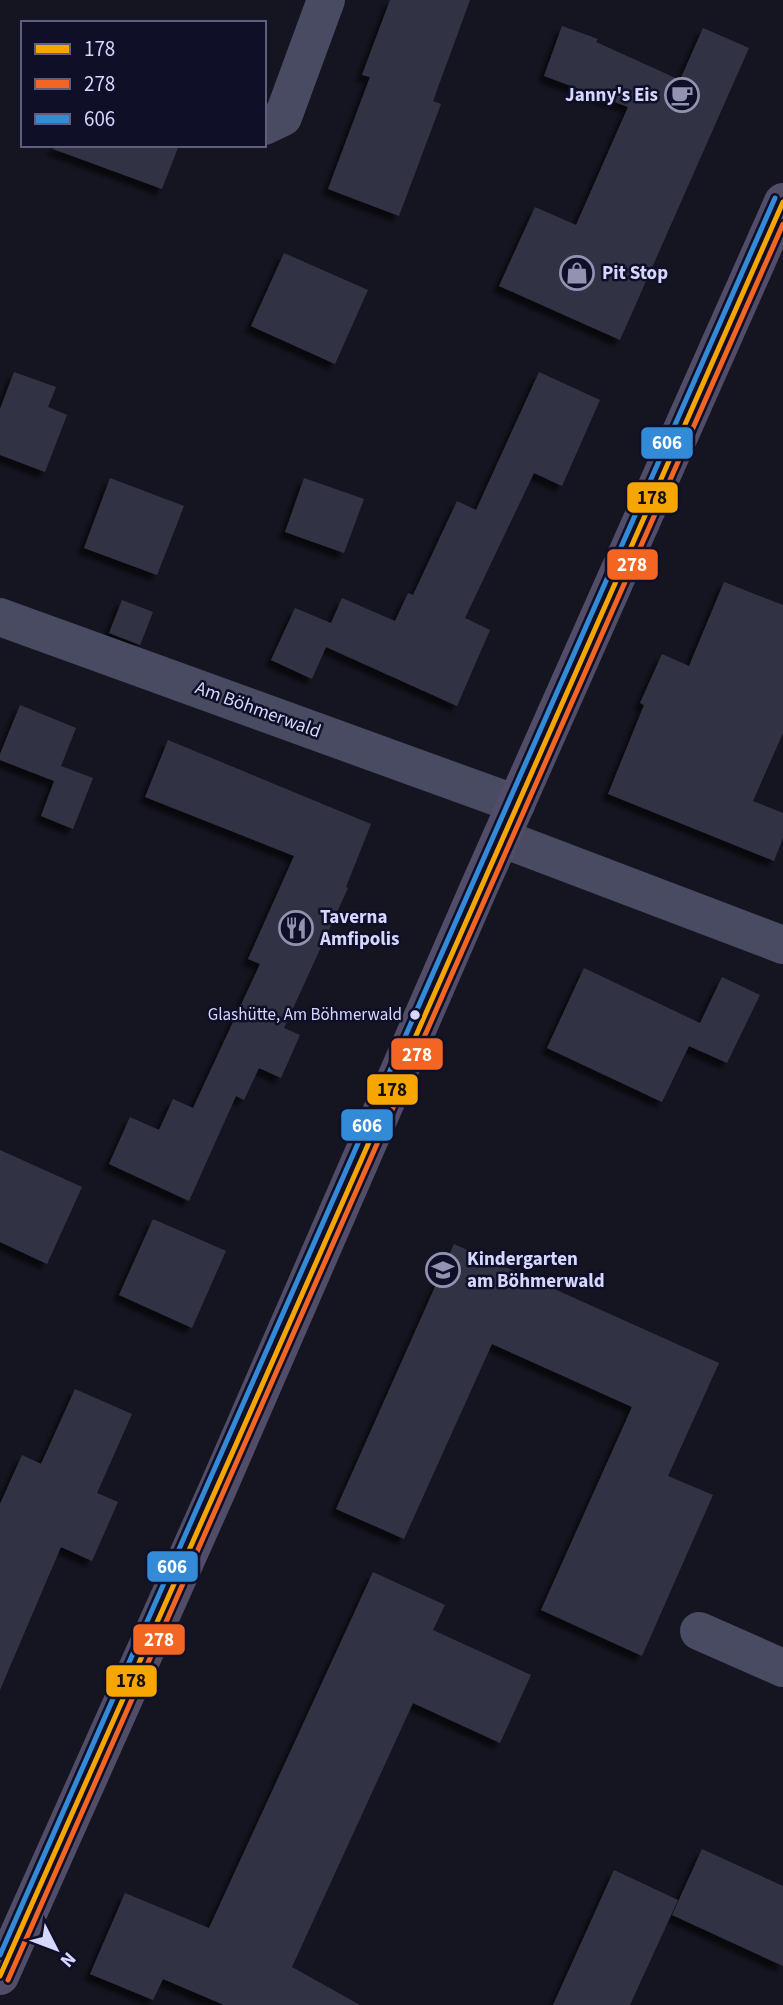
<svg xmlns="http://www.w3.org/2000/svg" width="783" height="2005" viewBox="0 0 783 2005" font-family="'Source Sans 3',sans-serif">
  <defs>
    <filter id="shadow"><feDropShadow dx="-6" dy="6" stdDeviation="2" flood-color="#0009"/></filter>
  </defs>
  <rect width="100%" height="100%" fill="#151521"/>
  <path fill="#333244" filter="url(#shadow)" d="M390,0h80l-37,101 8,3 -42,112 -71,-27 42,-112 -8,-2z
    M562,26l36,13 -2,3 84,38 23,-52 46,20 -129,292 -121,-54 36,-79 41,18 52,-118 -84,-31z
    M54,145h125l-17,44 -109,-40z
    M284,253l84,37 -33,74 -84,-38z
    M14,372l42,15 -8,20 19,8 -22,57 -45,-17v-46z
    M539,372l61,28 -38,86 -28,-13 -69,145 25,12 -33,76 -131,-59 -14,32 -41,-19 24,-52 36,15 11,-25 53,23 13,-28 5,2 44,-94 19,9z
    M110,478l74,28 -27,69 -73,-27z
    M304,478l60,21 -20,54 -59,-21z
    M724,582l59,23v128l-30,68 30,12v25l-9,23 -166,-67 36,-89 -4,-2 22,-49 27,12z
    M122,600l31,12 -13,33 -31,-12z
    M20,705l56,23 -15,38 32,12 -20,51 -32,-13 13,-35 -54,-21v-6z
    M168,740l203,84 -25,63 2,1 -64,140 16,7 -19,43 -22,-10 -15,32 -8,-4 -47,105 -80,-37 21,-47 29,13 14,-31 20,9 67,-144 -12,-5 46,-103 -149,-59z
    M584,968l116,55 22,-46 38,18 -33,68 -38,-17 -27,56 -115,-54z
    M0,1150l82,37 -35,77 -47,-22z
    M153,1219l73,32 -34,77 -73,-33z
    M454,1244l265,119 -51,113 45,19 -71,161 -101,-46 91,-203 -140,-63 -88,195 -68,-30z
    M75,1389l57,25 -35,79 21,9 -26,59 -31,-14 -61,143v-186l22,-49 19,9z
    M373,1572l72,33 -12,25 98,45 -31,68 -87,-40 -121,264 68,38h-136l-61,-26 -10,21 -63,-26 35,-81 84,35z
    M702,1849l81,37v80l-111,-51z
    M614,1870l64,30 -48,105h-77z"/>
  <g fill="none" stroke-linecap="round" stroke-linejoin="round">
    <path stroke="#494b62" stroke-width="38" d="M264,126l19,-9 43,-117
      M0,617l516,187
      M501,838l282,107
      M699,1631l84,37"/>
    <path stroke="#514c68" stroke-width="38" d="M0,1976l218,-488 262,-603 303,-683"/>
    <g stroke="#0f0f27" stroke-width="10">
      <path id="bus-1" d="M0,1976c264,-590 521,-1183 783,-1774"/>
    </g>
    <g stroke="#0f0f27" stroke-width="10">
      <path id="bus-2" d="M8,1980c261,-585 516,-1172 775,-1756"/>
    </g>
    <g stroke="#0f0f27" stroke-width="10">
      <path id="bus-3" d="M0,1955c261,-585 516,-1172 775,-1757"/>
    </g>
    <use href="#bus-1" stroke="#f7a600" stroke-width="5"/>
    <use href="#bus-2" stroke="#f26522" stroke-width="5"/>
    <use href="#bus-3" stroke="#338bd7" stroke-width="5"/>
  </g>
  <defs>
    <g id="cafe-ring" transform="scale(1.75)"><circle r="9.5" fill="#0f0f27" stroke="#9293b1" stroke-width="1.5"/><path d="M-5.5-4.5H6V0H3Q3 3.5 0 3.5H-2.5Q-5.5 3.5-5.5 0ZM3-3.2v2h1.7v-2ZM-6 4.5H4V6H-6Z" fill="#9293b1"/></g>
    <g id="shop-ring" transform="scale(1.75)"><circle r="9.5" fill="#0f0f27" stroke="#9293b1" stroke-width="1.5"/><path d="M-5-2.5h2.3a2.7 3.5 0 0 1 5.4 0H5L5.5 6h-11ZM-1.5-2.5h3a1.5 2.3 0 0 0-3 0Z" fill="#9293b1"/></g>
    <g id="restaurant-ring" transform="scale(1.75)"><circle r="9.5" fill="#0f0f27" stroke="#9293b1" stroke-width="1.5"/><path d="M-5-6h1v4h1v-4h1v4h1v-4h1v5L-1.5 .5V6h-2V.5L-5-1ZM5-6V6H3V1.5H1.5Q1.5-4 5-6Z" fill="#9293b1"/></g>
    <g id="school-ring" transform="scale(1.75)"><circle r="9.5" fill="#0f0f27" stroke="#9293b1" stroke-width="1.5"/><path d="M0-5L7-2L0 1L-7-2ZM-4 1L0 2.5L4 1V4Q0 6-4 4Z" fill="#9293b1"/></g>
  </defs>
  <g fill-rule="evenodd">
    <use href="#cafe-ring" x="682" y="95"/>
    <use href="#shop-ring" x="577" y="273"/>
    <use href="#restaurant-ring" x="296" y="928"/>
    <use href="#school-ring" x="443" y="1270"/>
  </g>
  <circle fill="#d5d7ff" stroke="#0f0f27" stroke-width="2.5" cx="415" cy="1015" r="6"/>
  <g text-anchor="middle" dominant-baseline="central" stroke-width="5" stroke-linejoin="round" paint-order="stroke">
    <g font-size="17" fill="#d5d7ff" stroke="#0f0f27" text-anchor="end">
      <text x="402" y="1015">Glashütte, Am Böhmerwald</text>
    </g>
    <g font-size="19" font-weight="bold" fill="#d5d7ff" stroke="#0f0f27" text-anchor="start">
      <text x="658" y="95" text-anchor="end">Janny's Eis</text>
      <text x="602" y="273">Pit Stop</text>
      <text x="320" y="917">Taverna<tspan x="320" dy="22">Amfipolis</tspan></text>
      <text x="467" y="1259">Kindergarten<tspan x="467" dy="22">am Böhmerwald</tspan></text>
    </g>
    <g font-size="19" fill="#d5d7ff" stroke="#0f0f27">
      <text transform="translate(258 710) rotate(20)">Am Böhmerwald</text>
    </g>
  </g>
  <g stroke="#0f0f27" stroke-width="2.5">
    <rect x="640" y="426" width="54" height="34" rx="7" fill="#338bd7"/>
    <rect x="626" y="481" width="53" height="33" rx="7" fill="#f7a600"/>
    <rect x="606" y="548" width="53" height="33" rx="7" fill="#f26522"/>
    <rect x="390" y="1037" width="54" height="34" rx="7" fill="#f26522"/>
    <rect x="366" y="1073" width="53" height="33" rx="7" fill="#f7a600"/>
    <rect x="340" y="1108" width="54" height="34" rx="7" fill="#338bd7"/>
    <rect x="146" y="1550" width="53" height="33" rx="7" fill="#338bd7"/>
    <rect x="132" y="1623" width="54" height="33" rx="7" fill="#f26522"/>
    <rect x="105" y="1664" width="53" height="34" rx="7" fill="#f7a600"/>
  </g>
  <g font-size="19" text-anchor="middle" font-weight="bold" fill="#fff">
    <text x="667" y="449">606</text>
    <text x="632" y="571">278</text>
    <text x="417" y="1061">278</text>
    <text x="367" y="1132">606</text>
    <text x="172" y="1573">606</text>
    <text x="159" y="1646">278</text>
  </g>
  <g font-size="19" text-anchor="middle" font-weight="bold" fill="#111">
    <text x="652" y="504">178</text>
    <text x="392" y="1096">178</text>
    <text x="131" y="1687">178</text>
  </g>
  <rect x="21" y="21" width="245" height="126" fill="#0f0f27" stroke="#5e5f7d" stroke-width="2"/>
  <rect x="35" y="44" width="35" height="10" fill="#f7a600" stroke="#5e5f7d" stroke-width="2"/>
  <text x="84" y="56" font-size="21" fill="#d5d7ff">178</text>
  <rect x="35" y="79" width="35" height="10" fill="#f26522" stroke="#5e5f7d" stroke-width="2"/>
  <text x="84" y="91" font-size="21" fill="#d5d7ff">278</text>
  <rect x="35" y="114" width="35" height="10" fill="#338bd7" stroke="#5e5f7d" stroke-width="2"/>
  <text x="84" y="126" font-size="21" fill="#d5d7ff">606</text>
  <g transform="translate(56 1949) rotate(132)" stroke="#0f0f27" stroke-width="5" paint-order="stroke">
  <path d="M0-5L12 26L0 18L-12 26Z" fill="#d5d7ff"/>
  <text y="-10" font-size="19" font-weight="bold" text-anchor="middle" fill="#d5d7ff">N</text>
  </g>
</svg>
